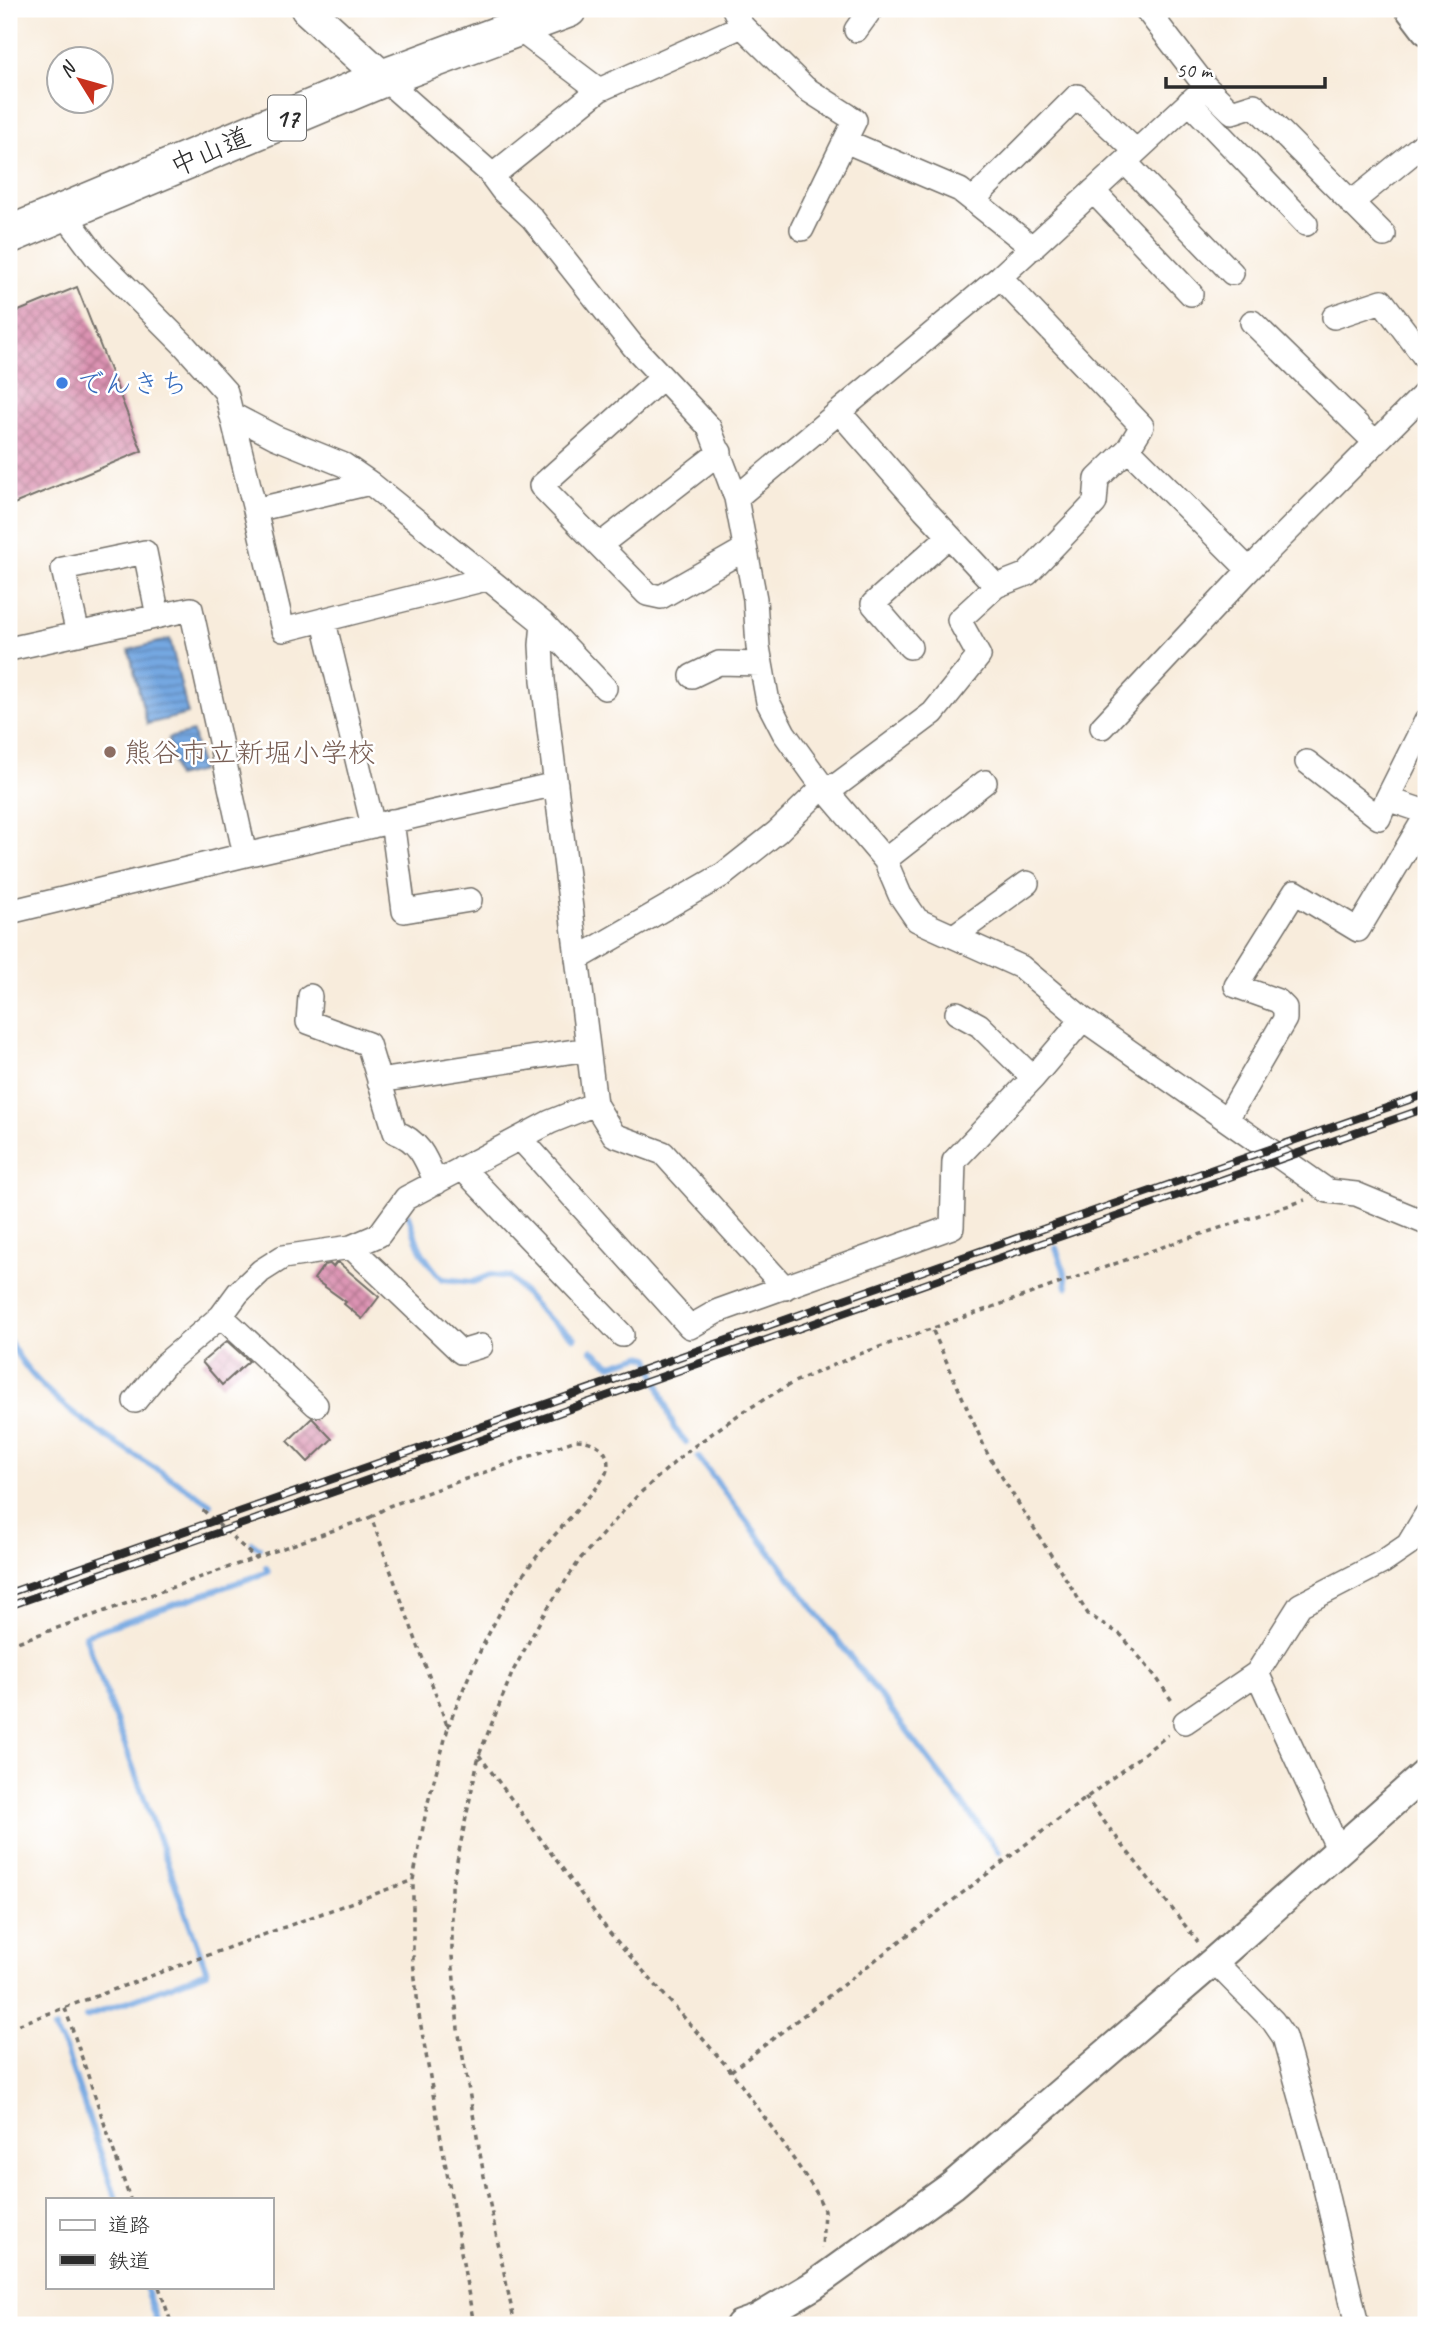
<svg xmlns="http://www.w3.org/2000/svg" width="1435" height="2334" viewBox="0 0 1435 2334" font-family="Caveat,'Klee One',sans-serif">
  <defs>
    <pattern id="water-rules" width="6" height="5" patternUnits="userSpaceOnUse" patternTransform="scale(1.75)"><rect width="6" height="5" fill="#75a7e1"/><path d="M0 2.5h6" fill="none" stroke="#6088b7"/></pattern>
    <pattern id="building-cross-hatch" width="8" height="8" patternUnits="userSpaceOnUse" patternTransform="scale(1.75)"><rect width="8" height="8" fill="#db93b2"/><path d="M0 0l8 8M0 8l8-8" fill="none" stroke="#b27891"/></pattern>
  </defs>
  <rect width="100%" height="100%" fill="#fff"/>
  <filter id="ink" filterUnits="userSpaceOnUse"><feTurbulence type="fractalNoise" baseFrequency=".0143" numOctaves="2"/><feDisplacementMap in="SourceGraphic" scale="14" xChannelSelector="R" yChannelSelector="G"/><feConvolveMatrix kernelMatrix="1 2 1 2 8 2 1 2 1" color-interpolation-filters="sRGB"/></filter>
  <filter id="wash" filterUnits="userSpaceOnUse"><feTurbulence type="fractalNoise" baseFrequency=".00686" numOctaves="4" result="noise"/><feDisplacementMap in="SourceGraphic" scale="28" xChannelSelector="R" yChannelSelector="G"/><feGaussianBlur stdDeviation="1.57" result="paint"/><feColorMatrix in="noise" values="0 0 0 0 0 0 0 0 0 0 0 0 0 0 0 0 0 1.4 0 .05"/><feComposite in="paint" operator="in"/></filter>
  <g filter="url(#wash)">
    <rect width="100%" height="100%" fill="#f8ecdc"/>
    <path fill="url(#water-rules)" stroke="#506986" stroke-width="2" d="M170,639l18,75 -41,10 -18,-74z
      M193,732l8,39 -25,6 -8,-39z"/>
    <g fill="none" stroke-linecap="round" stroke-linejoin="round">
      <path stroke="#75a7e1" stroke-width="6" d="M409,1215c8,30 12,41 33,64l31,3 18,-7 19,2 37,41 28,20
        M1056,1248l8,22 3,17
        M9,1340c34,71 139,119 201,164
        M591,1350l20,15 30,-9 8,2 25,70 12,14
        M698,1457l301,395
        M252,1543l7,5
        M86,2017l121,-45 -122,-337 183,-63 -2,-5
        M56,2028l-3,1 12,19 51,151
        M145,2287l13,38"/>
    </g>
    <g id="blocks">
      <path fill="url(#building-cross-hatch)" d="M77,287l65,164 -133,55v-191z
        M336,1263h3l40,34 -17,22 -18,-15 2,-2 -32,-23 10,-14 6,-1 3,3z
        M227,1341l22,20 -27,24 -20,-23z
        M312,1418l20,21 -24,23 -20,-21z"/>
    </g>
  </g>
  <g filter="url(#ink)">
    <use href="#blocks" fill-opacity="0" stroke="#736f69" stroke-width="2"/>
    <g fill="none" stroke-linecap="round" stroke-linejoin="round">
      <g stroke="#736f69" stroke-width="26">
        <path id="minor" d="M734,9l8,17 63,62 50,32 -53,109
          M517,28l82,62 143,-64
          M856,30l15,-21
          M383,78l105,93 14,19 30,28 101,128 76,81 27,71 19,101 3,48 10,55 16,31 39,54 62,73 15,35 17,25 104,47 62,52 245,172 28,3 70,29
          M1206,87l26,25 22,-7 130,130
          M1189,102l117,122
          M845,141l115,49 73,58
          M1125,162l107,111
          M492,176l107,-86
          M1093,191l98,103
          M973,200l104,-104 59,55
          M1351,203l75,-61
          M63,212l34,46 87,87 42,47 29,118 115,-27
          M1000,277l142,149 -14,23 121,121
          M1334,317l48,-16 44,58
          M1252,322l124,121
          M662,378l-121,108 106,108 14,3 84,-48
          M839,412l85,97 72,77
          M231,414l44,23 69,28 26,18 173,140 -2,22 2,35 52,424 19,31 49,18 122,135
          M736,498l264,-221 206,-190 -60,-78
          M255,510l28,120 203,-51
          M600,545l120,-93
          M324,622l49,204
          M543,623l62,65
          M78,634l-15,-65 82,-17 13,64
          M910,647l-37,-43 76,-68
          M9,649l182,-40 54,246
          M692,676l27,-13 42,1
          M1426,721l-39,78 39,13
          M1102,727l147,-157 177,-178
          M1307,762l72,56 8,-19
          M392,821l12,90 66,-11
          M885,860l100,-78
          M9,912l236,-57 311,-71
          M954,936l73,-53
          M577,959l147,-85 53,-42 46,-45 14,-2 96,-72 46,-57 -20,-36 37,-34 31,-12 68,-71 2,-24 31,-30
          M310,996l-2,26 60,22 27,88c25,9 31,27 41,51
          M957,1013l22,12 54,53
          M379,1081l209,-32
          M1227,1119l58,-100v-11l-7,-7 -42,-15 59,-94 63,38 68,-114
          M520,1138l170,189 28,-16 234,-84 2,-66 79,-83 50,-59
          M462,1168l160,167
          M351,1247l110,105 20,-6
          M221,1316l95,89
          M135,1401l30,-37 56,-48 17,-23 23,-22 22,-14 68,-10 28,-12 27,-37 144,-76 45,-18
          M1257,1673l82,178
          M1185,1722l72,-49 43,-68 83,-43 25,-17 18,-30
          M1214,1961l59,60 11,16 34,121 39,167"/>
      </g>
      <g stroke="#736f69" stroke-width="32">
        <path id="tertiary" d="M1410,9l16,21
          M740,2325l17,-6 57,-34 139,-100 261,-224 212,-188"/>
      </g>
      <g stroke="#736f69" stroke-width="35">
        <path id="secondary" d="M307,9l76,69"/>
      </g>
      <g stroke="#736f69" stroke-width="40">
        <path id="trunk" d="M9,235l374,-157 185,-69"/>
      </g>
      <path stroke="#736f69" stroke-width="3.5" stroke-dasharray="5 5" stroke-linecap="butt" d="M933,1331l55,124 100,159 33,21 35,42 18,27
        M203,1510l52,48
        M371,1517l18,-11 187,-66c17,0 36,9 31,30 -1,5 -6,11 -8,15 -25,29 -60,65 -80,96 -30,46 -51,95 -71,146
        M9,1645l362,-128 77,211 -21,78 -14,74v80l6,55 55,310
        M479,1755l130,177 122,139 44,61 41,60 8,18 -2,38
        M1085,1797l113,145
        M65,2008l65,191
        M9,2028l404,-148
        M731,2071l437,-336
        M159,2287l13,38
        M515,2325l-31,-149 -26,-147 -6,-73v-71l27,-130 34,-84 32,-59 36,-54 57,-63 48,-43 55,-39 53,-31 63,-27 311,-110 137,-45"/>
      <use href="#minor" stroke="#fff" stroke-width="23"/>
      <use href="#tertiary" stroke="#fff" stroke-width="28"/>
      <use href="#secondary" stroke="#fff" stroke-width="32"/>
      <use href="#trunk" stroke="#fff" stroke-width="37"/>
      <g stroke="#2b2b2b" stroke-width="8">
        <path id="rail" d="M9,1593l1417,-499
          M9,1606l1417,-498"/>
      </g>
      <use href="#rail" stroke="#fff" stroke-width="5" stroke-dasharray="16" stroke-linecap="butt"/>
    </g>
  </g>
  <circle fill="#3f7fe0" stroke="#fff" stroke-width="2.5" cx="62" cy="383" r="7"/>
  <circle fill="#8d6e63" stroke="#fff" stroke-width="2.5" cx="110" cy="752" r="7"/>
  <g text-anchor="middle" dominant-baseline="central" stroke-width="5" stroke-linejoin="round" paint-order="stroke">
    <rect fill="#fff" stroke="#6b6b6b" stroke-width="2" x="268" y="95.5" width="38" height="45" rx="5"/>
    <g font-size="26" font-weight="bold" fill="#2b2b2b">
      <text x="287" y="118">17</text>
    </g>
    <g font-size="28" fill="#2b2b2b" stroke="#fff">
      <text transform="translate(210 151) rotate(-23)">中山道</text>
    </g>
    <g font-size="28" fill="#366cbe" stroke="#fff" text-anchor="start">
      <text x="76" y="383">でんきち</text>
    </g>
    <g font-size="28" fill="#785e54" stroke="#fff" text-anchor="start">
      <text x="124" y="752">熊谷市立新堀小学校</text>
    </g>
  </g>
  <rect width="1435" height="2334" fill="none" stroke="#fff" stroke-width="35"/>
  <rect x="46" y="2198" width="228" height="91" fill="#ffffff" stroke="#aaaaaa" stroke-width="2"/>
  <rect x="60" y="2220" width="35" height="10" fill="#ffffff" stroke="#aaaaaa" stroke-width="2"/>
  <text x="108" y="2232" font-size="21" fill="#2b2b2b">道路</text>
  <rect x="60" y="2255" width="35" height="10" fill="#2b2b2b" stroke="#aaaaaa" stroke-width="2"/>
  <text x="108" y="2268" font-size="21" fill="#2b2b2b">鉄道</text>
  <g transform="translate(80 80) rotate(307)"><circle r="33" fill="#ffffff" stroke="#aaaaaa" stroke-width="2"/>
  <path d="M0-5L12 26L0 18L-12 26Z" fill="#c8321e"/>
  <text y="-10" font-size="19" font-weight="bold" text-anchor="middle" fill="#2b2b2b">N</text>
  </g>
  <path d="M1166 77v10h159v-10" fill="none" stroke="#2b2b2b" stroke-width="3.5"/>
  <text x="1176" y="77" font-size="21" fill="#2b2b2b" stroke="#ffffff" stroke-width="5" paint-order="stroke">50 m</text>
</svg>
